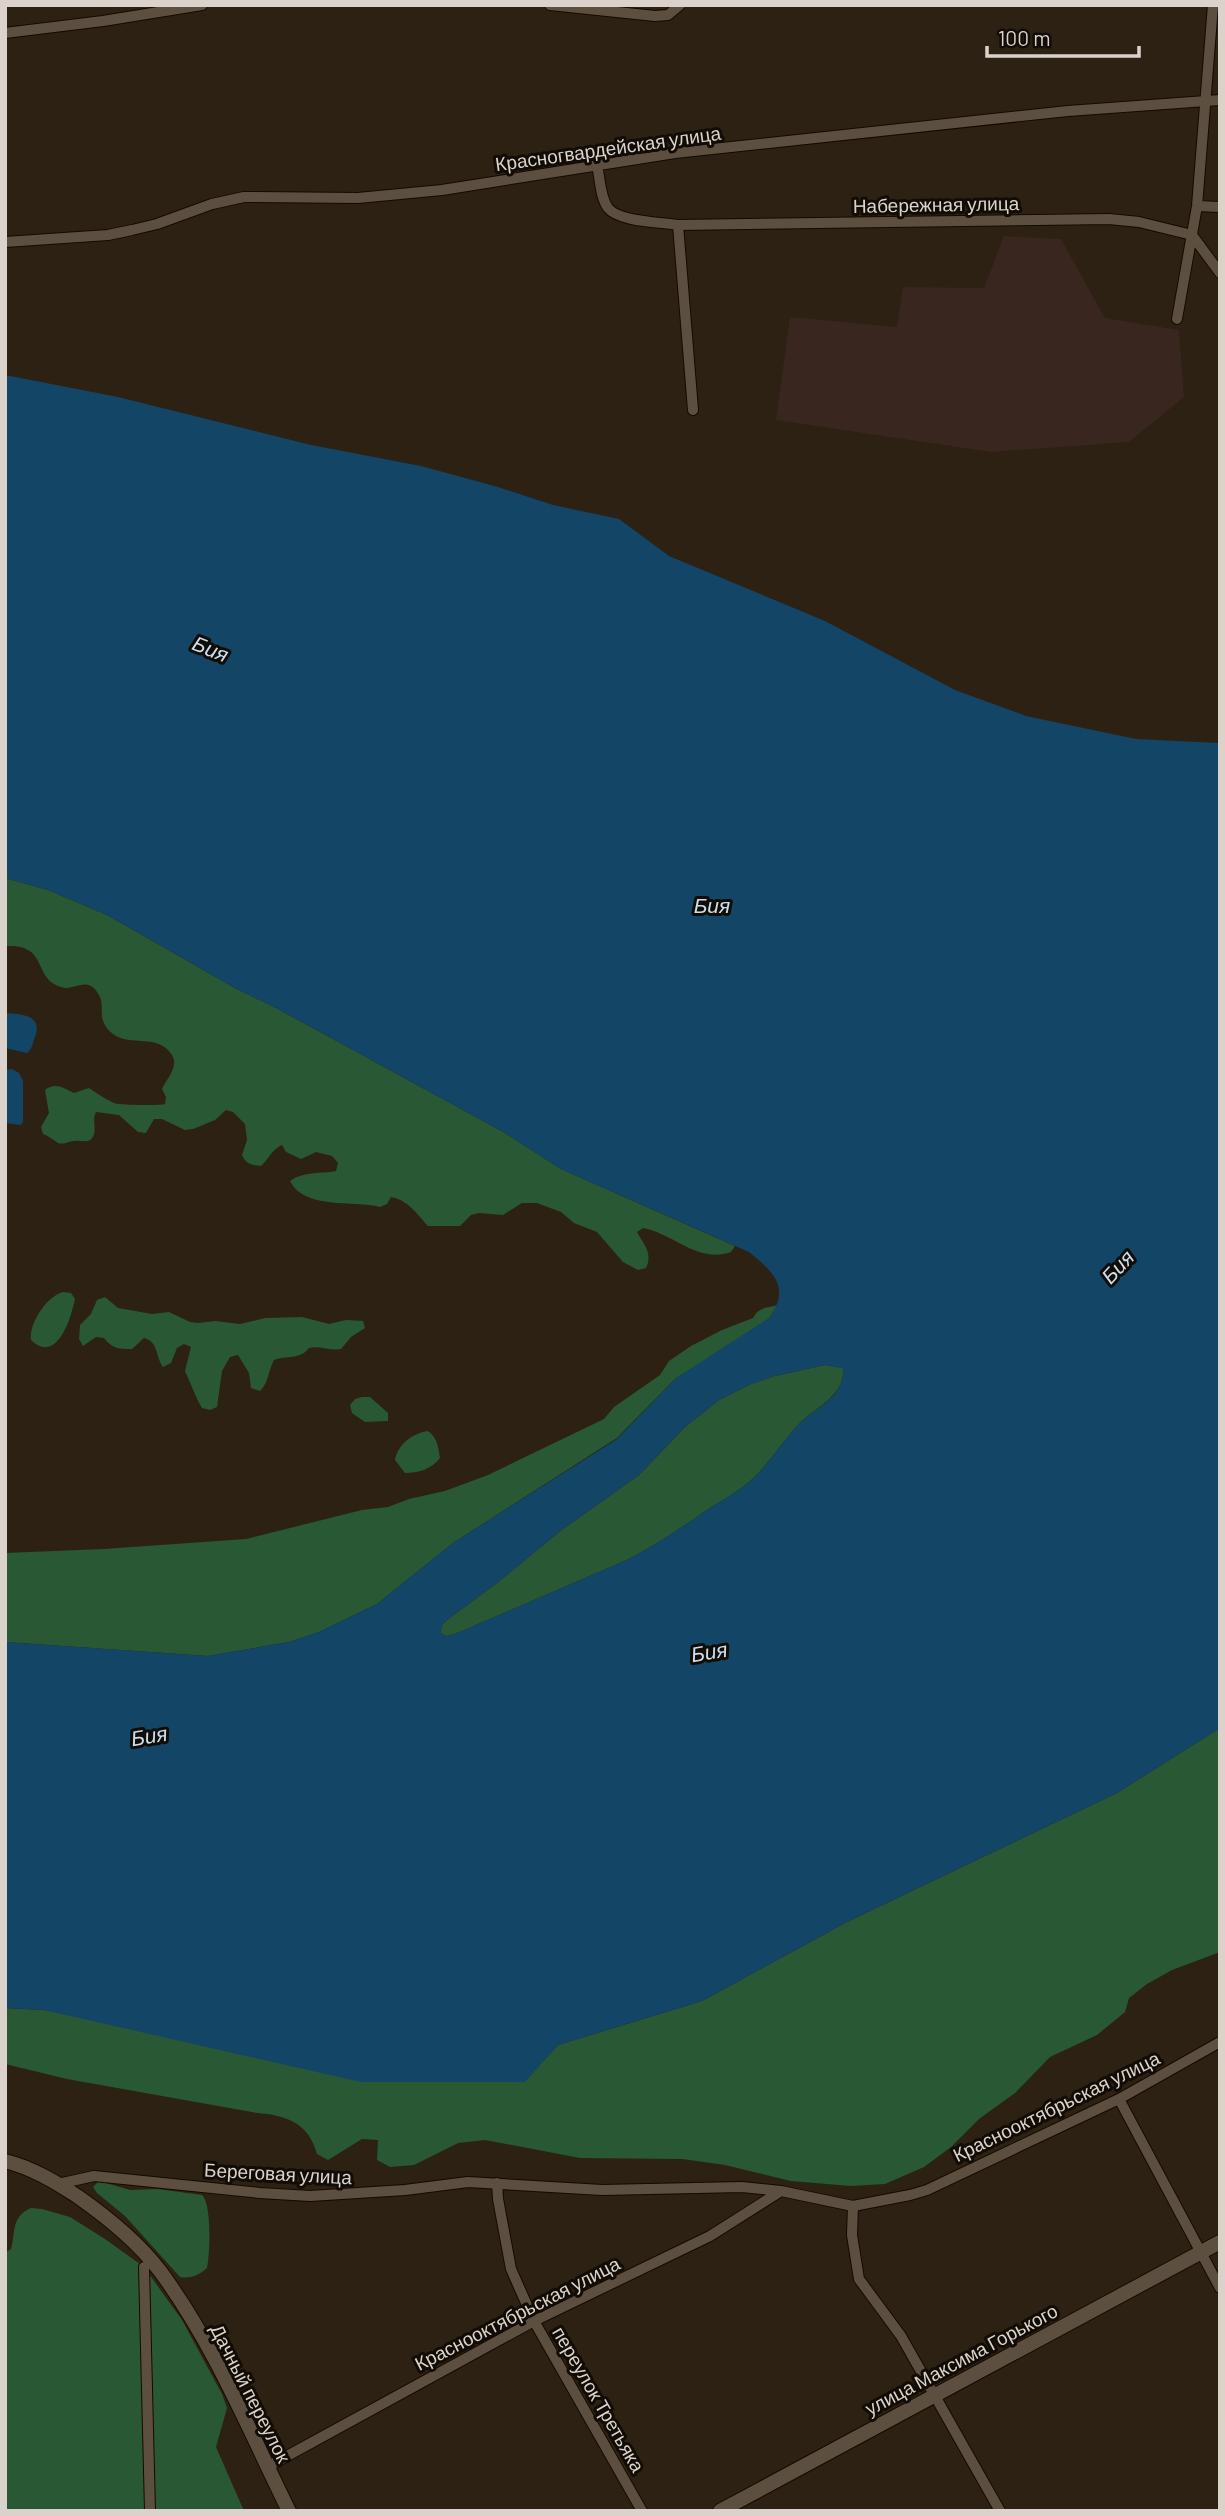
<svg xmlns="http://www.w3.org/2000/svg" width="1225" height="2516" viewBox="0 0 1225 2516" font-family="Barlow,sans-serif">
  <rect width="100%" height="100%" fill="#2d2113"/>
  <path fill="#38261f" d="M1004,236l57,3 44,79 74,12 5,67 -55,45 -138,10 -215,-32 14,-103 107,10 6,-40 81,1z"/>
  <path fill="#285934" d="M5,878l43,12 59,25 126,72 45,22 227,124 56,36 174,77 -4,6c-32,12 -59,-19 -88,-24l-6,4c7,13 16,21 9,36l-8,2 -15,-8 -26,-30 -23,-9 -13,-11 -24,-9h-15l-19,12 -24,-2 -8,2 -11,11h-32c-11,-12 -20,-26 -37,-29l-4,7 -7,3c-26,-7 -76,3 -90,-26 14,-10 30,-7 46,-10l2,-8 -6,-7 -16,-4 -15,7 -15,-7 -4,-7c-11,5 -13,14 -21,21 -10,-1 -15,-2 -19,-11l5,-15 -2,-16 -12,-12 -7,-2 -11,10 -22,9 -8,1 -23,-11h-8l-8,14 -8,-1 -19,-17 -23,-3c-4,8 0,14 -2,22 -3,11 -12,6 -19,7 -7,0 -10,4 -17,2 -5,-3 -9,-7 -15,-9l-2,-7 8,-14 -4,-23c11,-8 18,-2 29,3l15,-5c8,5 16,11 25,15 3,2 46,3 51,1l1,-7 -4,-8c5,-11 17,-22 10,-34 -14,-22 -41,-8 -59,-21 -18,-14 -7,-27 -14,-39 -12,-21 -24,-3 -38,-8 -30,-10 -11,-43 -56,-41z
    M63,1292l8,1 4,6c-4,19 -18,66 -44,41 -2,-17 16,-44 32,-48z
    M105,1297l13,11 34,6 17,-2 21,10 8,1 17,-2 25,3 25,-6 37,-1 27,7 17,-4 17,1 2,7 -14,9 -10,12c-12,2 -21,-4 -32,-1 -9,12 -22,7 -35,12 -6,11 -5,22 -14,31l-9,-3 -2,-15 -11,-18 -8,2 -8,14 -5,36 -7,3 -8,-2 -4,-7 -13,-30 6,-24 -7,-3 -7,4 -6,15 -8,4c-8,-11 -4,-25 -19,-29l-12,11c-12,0 -20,0 -28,-11l-8,-1 -13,9 -4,-7 1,-14 11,-11 6,-14z
    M779,1305l-10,13 -12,10 -81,50 -59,60 -164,105 -76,61 -58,28 -30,10 -81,14 -203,-14v-89l99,-4 142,-10 116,-29 26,-3 21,-8 36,-8 43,-16 116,-56 10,-12 46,-32 9,-14 22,-15 31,-16 31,-12 4,-6 7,-4z
    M825,1365l18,3c3,27 -28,40 -44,56 -17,18 -30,40 -49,57 -11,10 -26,18 -40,27 -26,18 -53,36 -81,51l-174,75 -8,2 -7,-3 2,-8 5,-5 50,-37 62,-51 80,-57 46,-48 34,-27 32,-16 24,-8z
    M362,1397h8l18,16v8l-23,1 -13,-9 -2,-8 5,-6z
    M428,1431c10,7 10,16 12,27 -8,11 -22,15 -35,15l-10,-13c3,-16 18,-27 33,-29z
    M1220,1728v224l-48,18 -25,14 -18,14 -4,14 -28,23 -47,22 -35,36 -36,26 -28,28 -27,20 -39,17 -34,2 -60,-5 -66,-16 -43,-6 -102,-1 -95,-18 -27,3 -44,22 -24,2 -13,-7 1,-20 -16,-1 -34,21 -11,-6c-8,-31 -31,-39 -60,-41l-190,-34 -62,-15v-56l39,2 480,72 34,-37 144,-44 145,-79 270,-129z
    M99,2181l31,9 28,-1 44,6c10,9 8,59 5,73 -8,7 -16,11 -27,9l-55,-61 -28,-23 -4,-6z
    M31,2208l11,1 28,8 35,22 39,28 38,53 40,74 5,14 -11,39 28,64h-239v-258l6,-4c5,-19 0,-32 20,-41z"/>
  <path fill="#134566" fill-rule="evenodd" d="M5,375l113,22 193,48 110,21 77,21 55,18 66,14 50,37 156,65 130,69 71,26 110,23 84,4v985l-103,65 -270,129 -145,79 -144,44 -33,37h-164l-317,-72 -39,-2v-366l203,14 81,-14 30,-10 58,-28 76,-61 164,-104 59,-61 93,-60c22,-30 5,-46 -20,-66l-188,-83 -56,-36 -227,-124 -45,-22 -126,-72 -59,-25 -43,-12zM825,1365l18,3c3,28 -28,40 -44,56 -17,18 -30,40 -49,57 -11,10 -26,18 -40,27 -26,18 -53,36 -81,51l-174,75 -8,2 -6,-3 1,-8 5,-5 50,-37 62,-51 80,-57 46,-48 34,-27 32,-16 24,-8z
    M5,1013c17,1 38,2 30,24 -3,7 -2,11 -8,16l-22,-5z
    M12,1069l7,4 4,8v41l-2,3 -16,-2v-53z"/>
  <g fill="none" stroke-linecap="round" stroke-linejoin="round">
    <g stroke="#150a01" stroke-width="12">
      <path id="street" d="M550,5l105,11 13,-1 12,-10
        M5,33l98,-12 99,-16
        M597,165c3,13 3,32 11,43 11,14 53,14 70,17l431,-6 30,3 53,13 28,38
        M1197,206l23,1
        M678,225l15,185
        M5,242l103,-7 24,-5 25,-6 55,-20 32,-7 114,1 84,-8 233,-37 393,-42 152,-11
        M1177,319l20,-113 16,-201
        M1119,2099l101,189
        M497,2183l1,16 13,70 23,52 108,190
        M58,2184l36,-8 166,17 50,3 95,-6 63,-8 134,8 140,-3 39,4 72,15 57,-11 17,-5 192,-91 101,-57
        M853,2206l-1,29 7,44 42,57 99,175
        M144,2267l6,244
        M267,2467l267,-146 176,-85 71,-45"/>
    </g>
    <g stroke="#150a01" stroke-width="16">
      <path id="secondary" d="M5,2161c27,7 49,20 72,35 30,21 61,46 83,75 54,73 89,159 129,240
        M720,2511l500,-269"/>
    </g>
    <use href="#street" stroke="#5d4f40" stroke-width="10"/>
    <use href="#secondary" stroke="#5d4f40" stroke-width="14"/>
  </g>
  <g text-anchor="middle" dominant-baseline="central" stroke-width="6" stroke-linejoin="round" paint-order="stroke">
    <g font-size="19" fill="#dbd3cb" stroke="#110c06">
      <text transform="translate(608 148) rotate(-8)">Красногвардейская улица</text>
      <text transform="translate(936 204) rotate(-1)">Набережная улица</text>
      <text transform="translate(1056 2106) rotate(-26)">Краснооктябрьская улица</text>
      <text transform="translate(278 2173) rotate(3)">Береговая улица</text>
      <text transform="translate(517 2313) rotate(-27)">Краснооктябрьская улица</text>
      <text transform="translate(961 2359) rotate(-28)">улица Максима Горького</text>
      <text transform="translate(251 2393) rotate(63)">Дачный переулок</text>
      <text transform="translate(599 2399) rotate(60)">переулок Третьяка</text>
    </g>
    <g font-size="21" font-style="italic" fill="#c9deee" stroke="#110c06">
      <text transform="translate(211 648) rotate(22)">Бия</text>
      <text x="712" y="904">Бия</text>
      <text transform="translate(1117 1266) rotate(-47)">Бия</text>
      <text transform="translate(709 1651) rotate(-9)">Бия</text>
      <text transform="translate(149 1735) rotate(-9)">Бия</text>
    </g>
  </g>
  <rect width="1225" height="2516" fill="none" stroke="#dbd3cb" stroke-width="14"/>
  <path d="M987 46v10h152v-10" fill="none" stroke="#dbd3cb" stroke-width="3.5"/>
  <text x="998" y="46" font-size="21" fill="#dbd3cb" stroke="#110c06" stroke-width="5" paint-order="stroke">100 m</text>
</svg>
